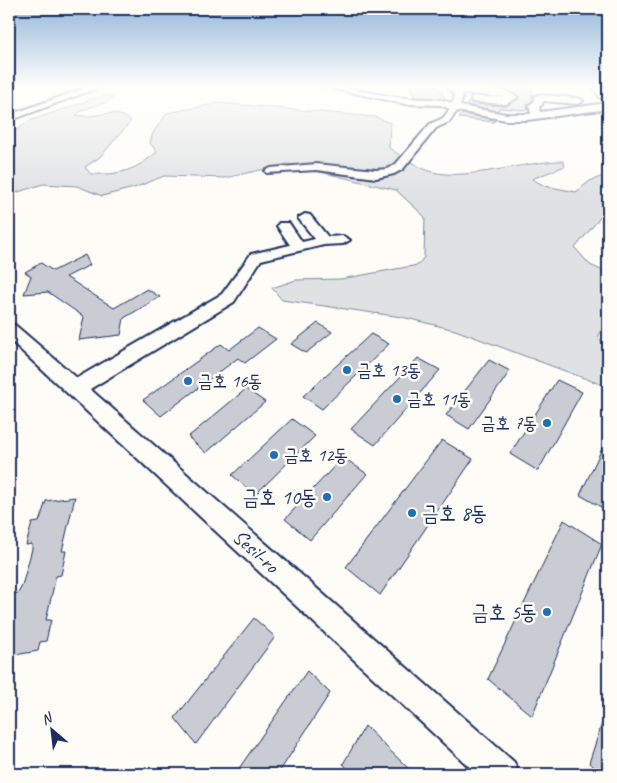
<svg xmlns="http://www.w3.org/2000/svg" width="617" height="783" viewBox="0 0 617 783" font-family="Caveat,'Poor Story',sans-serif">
  <rect width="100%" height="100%" fill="#fdfcf7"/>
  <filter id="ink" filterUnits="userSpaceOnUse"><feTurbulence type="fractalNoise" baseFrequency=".02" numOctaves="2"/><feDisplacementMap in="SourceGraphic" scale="10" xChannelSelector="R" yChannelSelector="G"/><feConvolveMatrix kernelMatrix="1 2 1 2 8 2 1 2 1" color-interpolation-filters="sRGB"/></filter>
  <g filter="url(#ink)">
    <path fill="#e0e1e3" stroke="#7e88a0" d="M105,95l9,3c-11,8 -27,7 -38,17 21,5 34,-10 55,6l-31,36 -15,10 6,7c30,1 43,-3 66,-22l-7,-9 3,-10 14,-20 53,-10 155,14 15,6 -1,25c14,9 29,20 44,24 33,9 93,-11 130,-11l2,5 -33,13 13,7 31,6 14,-11 18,-7v34l-33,40 15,17 18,8v45l-10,19 10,12v38l-153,-57 -53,-13 -120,-17 -10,-12 24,-8 45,-1 77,-14 6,-8 1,-40 -29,-27 -109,-26 -62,14 -61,-2 -30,12 -32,8 -25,-10 -34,-2 -34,11v-59l20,-15z"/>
    <path fill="#c9ccd3" stroke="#1b2f5e" d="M409,86h28l9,13 -31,-2z
      M470,86l49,2v-2h13v15l-5,3 1,6 -29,-2 -1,3 -31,-6 2,-4 5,3 32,2 14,-8 -15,-9z
      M462,114l33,6 -1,2 -35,-4z
      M85,255l5,10 -24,12 48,31 33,-19 13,8 -36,21 -3,17 -42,5 5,-23 -36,-25 -24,2 7,-18 -6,-4 16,-9 12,8z
      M318,323l14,9 -26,21 -15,-9z
      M258,328l18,11 -31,24 -7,-5 -77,58 -18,-16 78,-56 8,6z
      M371,334l18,10 -67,65 -19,-13z
      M418,358l22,12 -65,75 -24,-16z
      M489,360l21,11 -41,58 -23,-14z
      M557,380l25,12 -44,79 -28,-17z
      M246,389l19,13 -59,51 -18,-16z
      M292,419l23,17 -60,59 -23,-20z
      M608,436v75l-28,-16z
      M442,440l31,19 -93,136 -34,-28z
      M343,457l24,17 -57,66 -25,-21z
      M75,497l-13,54h4l-5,24 -5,1 -10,44h5l-5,21 -6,1 -2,9 -29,5v-47l4,-15 5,-1 4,-7 10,-37v-5l-6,1 6,-22 7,-1 7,-21z
      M564,520l38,24 -70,172 -44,-37z
      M254,618l21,19 -79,107 -21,-26z
      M307,671l23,22 -52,81h-43z
      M606,711h2v63h-5l-14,-11z
      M365,726l49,48h-61l-10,-10z"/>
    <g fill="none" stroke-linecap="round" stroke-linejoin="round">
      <g stroke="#1b2f5e" stroke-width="4">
        <path id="minor" d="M91,86h12l-94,35v-6z
          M321,86c29,0 56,10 85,12 16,2 32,-1 46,5l3,-7 -8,-10 58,5 13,6 -12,7 -32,-2 -3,-1v-4h35l-45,-4 2,3 -3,10 46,8h25l-2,-9 5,-3 1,-6 3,-1 41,3 4,3 -4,3 -36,-3 -1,4 -3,1 1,6 68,-9v6l-81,11h-21l-49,-9 -8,11 -13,6 -33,41 -9,5 -18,4 -60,-8 -49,3 -2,-2 6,-3 45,-4 60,6 11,-1 8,-4 35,-41 13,-6 7,-9 -10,-4 -35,-1z
          M593,86h8l7,9v7l-9,-5z
          M305,214l5,1 18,22 15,-1 7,4 -7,4 -19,1 -63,15 -27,42 -144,87 424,373 5,12h-42l-468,-435v-16l6,2 62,53 145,-84 29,-40 39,-9 -13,-19 2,-3h10l13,19 13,-3 -17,-21z"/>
      </g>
      <use href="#minor" fill="#fdfcf7" fill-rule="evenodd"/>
    </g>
  </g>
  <linearGradient id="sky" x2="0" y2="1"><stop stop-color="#93b6da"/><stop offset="0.44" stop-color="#fefefb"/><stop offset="1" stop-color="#fefefb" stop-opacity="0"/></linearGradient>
  <rect width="617" height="196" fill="url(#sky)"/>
  <g fill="#1f6fb2" stroke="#fdfcf7" stroke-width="2">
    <circle cx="347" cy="370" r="5"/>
    <circle cx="188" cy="381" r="5"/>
    <circle cx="397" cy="399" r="5"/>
    <circle cx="547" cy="423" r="5"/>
    <circle cx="274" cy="455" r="5"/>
    <circle cx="327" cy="497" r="5"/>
    <circle cx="412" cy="513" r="5"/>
    <circle cx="547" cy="612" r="5"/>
  </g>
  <g text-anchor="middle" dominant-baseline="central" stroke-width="5" stroke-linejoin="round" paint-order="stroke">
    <g font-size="18" fill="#1b2f5e" stroke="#fdfcf7" text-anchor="start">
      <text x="357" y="370">금호 13동</text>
      <text x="198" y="381">금호 16동</text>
      <text x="407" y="399">금호 11동</text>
      <text x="537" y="423" text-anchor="end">금호 7동</text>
      <text x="284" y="455">금호 12동</text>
    </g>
    <g font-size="21" fill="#1b2f5e" stroke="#fdfcf7" text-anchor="end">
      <text x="317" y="497">금호 10동</text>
      <text x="422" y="513" text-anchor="start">금호 8동</text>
      <text x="537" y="612">금호 5동</text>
    </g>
    <g font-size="21" fill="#1b2f5e" stroke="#fdfcf7">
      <text transform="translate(256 551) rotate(42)">Sesil-ro</text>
    </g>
  </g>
  <rect width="617" height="783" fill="none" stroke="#fdfcf7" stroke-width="30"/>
  <rect x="15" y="15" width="587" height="753" fill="none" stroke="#1b2f5e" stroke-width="2" filter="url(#ink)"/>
  <g transform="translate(52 730) rotate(332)" stroke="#fdfcf7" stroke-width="4" paint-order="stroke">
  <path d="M0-4L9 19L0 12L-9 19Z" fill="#1b2f5e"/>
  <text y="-8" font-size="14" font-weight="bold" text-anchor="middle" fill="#1b2f5e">N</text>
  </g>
</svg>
